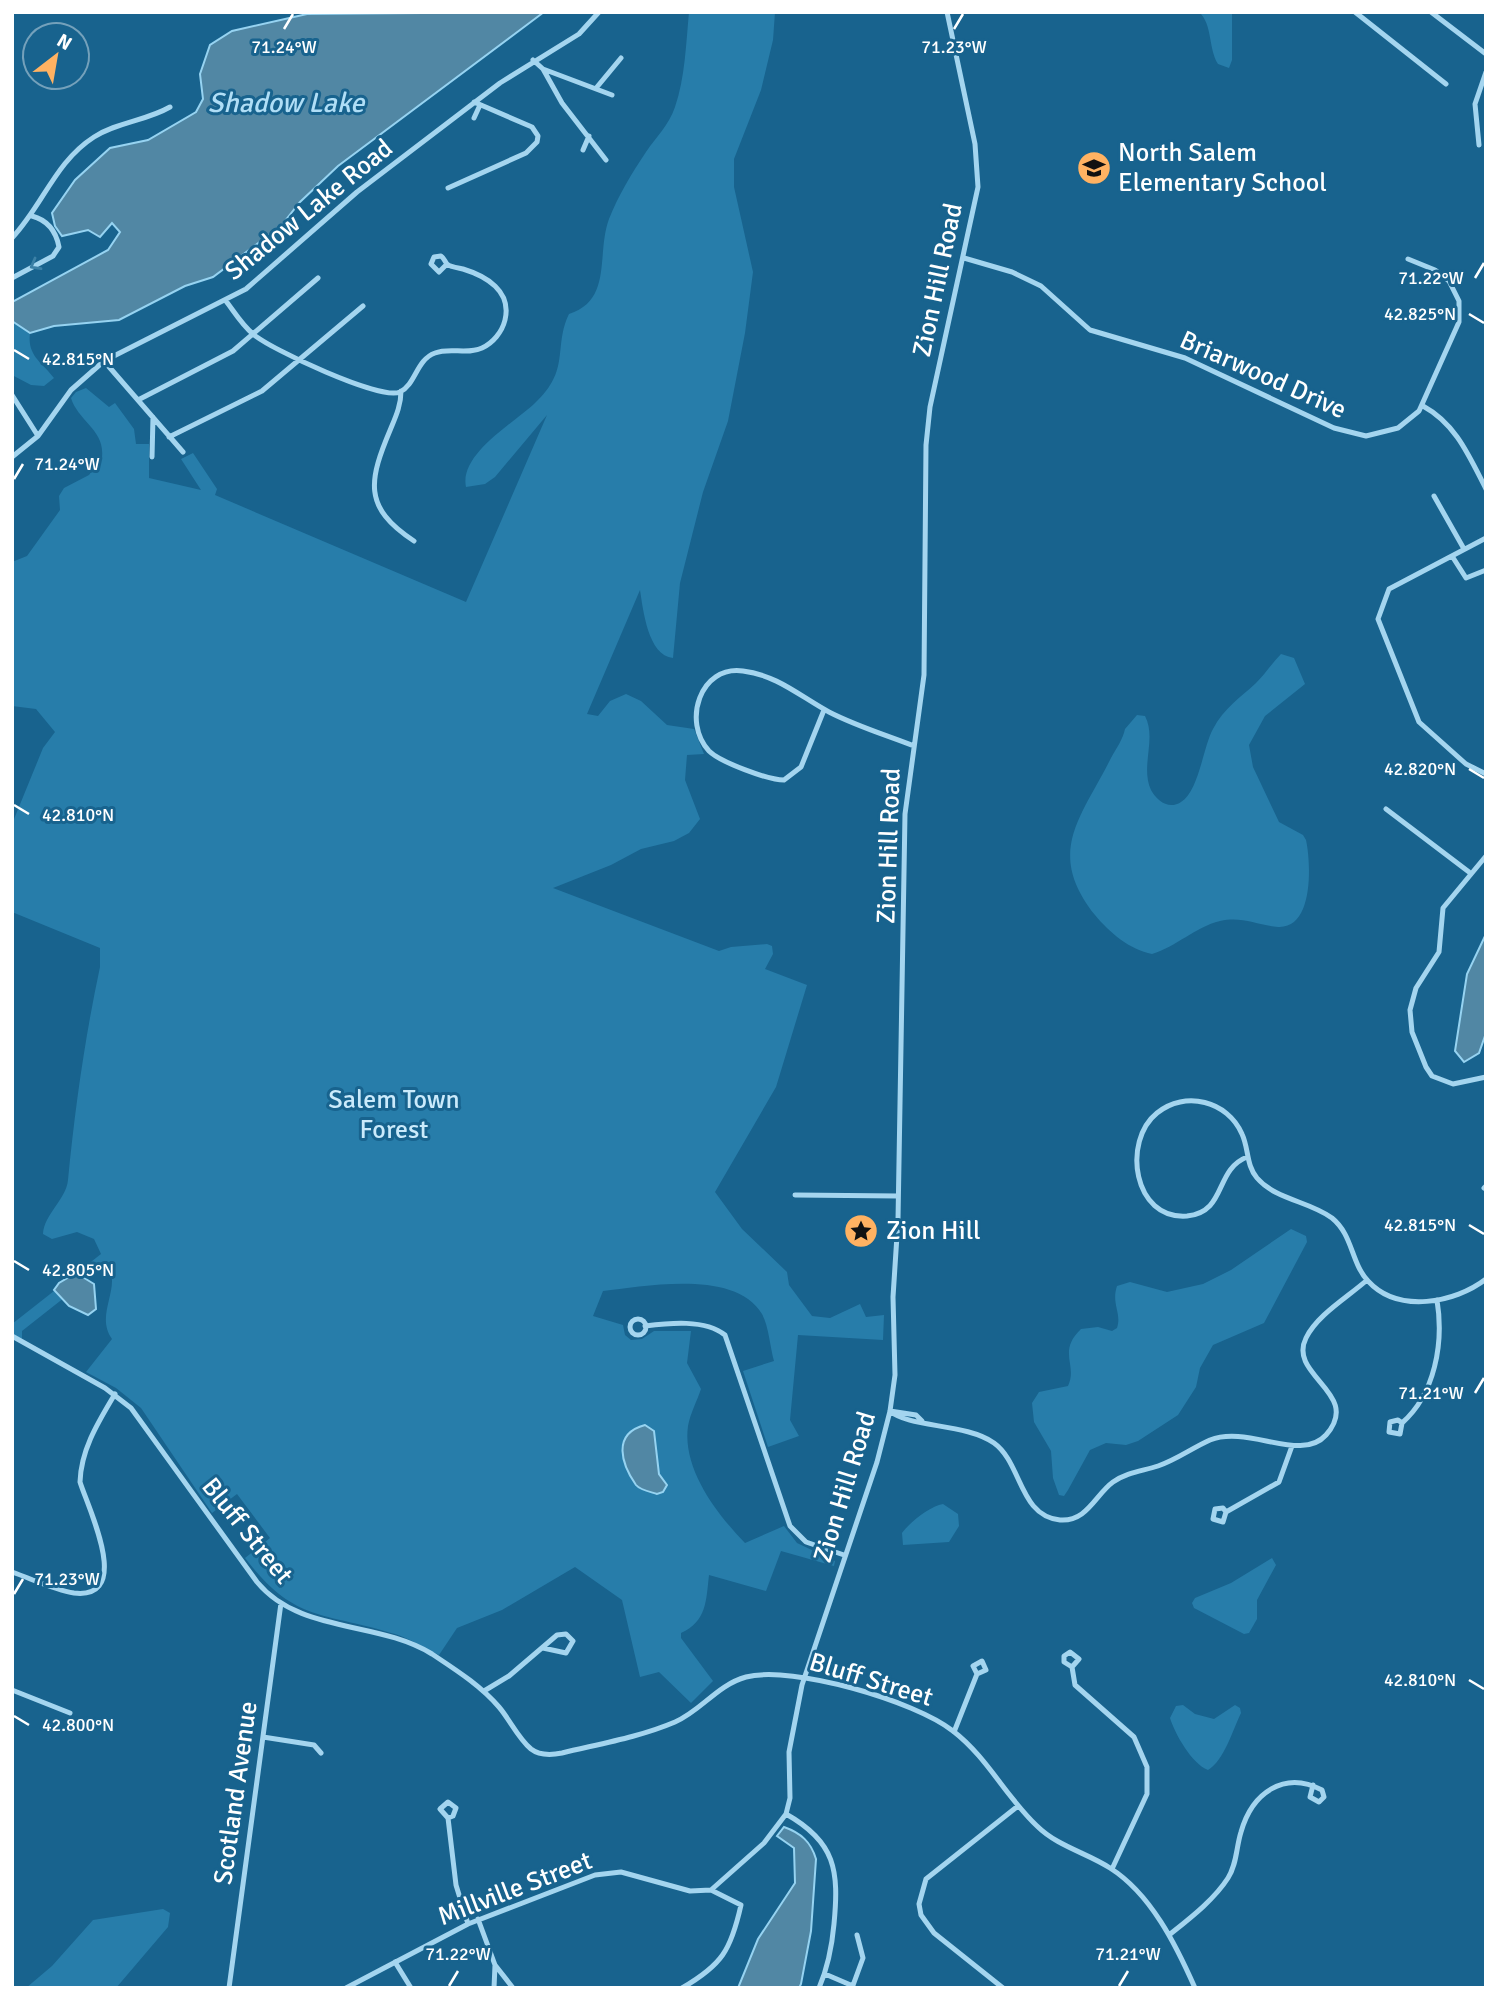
<svg xmlns="http://www.w3.org/2000/svg" width="1498" height="2000" viewBox="0 0 1498 2000" font-family="Signika,sans-serif">
  <rect width="100%" height="100%" fill="#18638e"/>
  <path fill="#277daa" d="M689,12h86l-2,28 -12,50 -27,69v28l19,85 -8,61 -17,88 -25,71 -23,91 -7,75c-25,-2 -30,-49 -33,-68l-53,124 11,2 12,-15 16,-7 15,7 26,24 27,4 10,25 -17,1 -2,25 15,39 -11,14 -15,8 -33,8 -30,16 -58,23 166,63 12,-4 36,-3 5,2 1,8 -8,15 42,16 -31,102 -61,105 27,37 45,43 2,13 23,31 18,2 30,-14 6,13 18,-2 -1,25 -85,-5 -8,85 9,16 -31,11 -25,-76 31,-10c-4,-14 -5,-34 -12,-47 -26,-45 -117,-28 -159,-23l-10,25 30,9 2,10 6,5 11,-1 12,-8h37l-4,32 14,26c-4,12 -11,25 -13,37 -6,43 29,88 57,117l39,-17 13,17 38,18 -1,5 -53,-15 -15,40 -57,-16c-3,26 -2,46 -28,58v5l32,43 -22,22 -32,-31 -19,5 -18,-77 -47,-33 -73,43 -45,18 -18,27c-15,-7 -28,-16 -44,-21 -72,-23 -99,-10 -150,-76l25,-20 -33,-44 -25,19 -71,-105 -25,-20 -30,-16 26,-33c-18,-25 11,-52 -5,-75l-85,67v8l-10,-5v-10l89,-70 -7,-15 -17,-7 -25,7 -9,-5c1,-20 23,-34 25,-54 7,-72 17,-143 32,-213v-19l-88,-36v-88l31,-76 12,-16 -19,-23 -24,-3v-144l15,-6 33,-46 -1,-14 5,-8 25,-13 13,-18c3,-27 -24,-36 -31,-59l5,-6 10,-4 23,19 6,-4 19,26 2,15h13v34l52,12 -20,-31 12,-6 24,36 -2,6 251,107 81,-187 -52,62 -10,7 -19,3c-7,-33 48,-64 69,-84 36,-33 18,-56 34,-89 44,-14 27,-60 40,-95 9,-23 23,-46 37,-67 10,-15 23,-27 29,-45 10,-29 11,-63 14,-95z
    M1199,12h33v48l-3,8 -11,-4c-10,-16 -5,-39 -19,-52z
    M12,321l18,12c-3,23 12,29 24,45l-10,8 -13,-1 -19,-10z
    M1281,654l13,4 11,26 -40,32 -16,29 4,22 26,55 24,13 3,5c5,23 8,89 -28,87 -21,-2 -36,-11 -58,-6 -25,6 -44,26 -68,33 -22,-4 -43,-22 -57,-39 -50,-63 -14,-97 16,-157 5,-9 12,-19 14,-29l12,-14 8,1c12,23 -5,50 6,74 6,11 18,20 30,12 18,-11 22,-55 32,-73 11,-21 27,-31 43,-46 9,-9 16,-20 25,-29z
    M1291,1229l15,7 1,6 -43,81 -51,22 -13,23 -4,19 -18,28 -40,26 -12,4 -20,-2 -16,7 -22,40 -4,6 -5,-1 -6,-17 -2,-27 -17,-29 -2,-19 7,-11 29,-6c10,-21 -11,-34 13,-57l17,-2 14,4 5,-3c5,-15 -6,-24 0,-42l13,-4 37,10 36,-8 28,-14z
    M943,1504l15,10 1,12 -10,16 -46,3 -1,-12c7,-10 28,-27 41,-29z
    M1272,1558l4,7 -19,35v19l-8,14 -5,1 -50,-26 -2,-5 3,-5 36,-15z
    M1183,1705l12,9 19,5 21,-14 5,3 1,5c-8,16 -17,48 -33,57 -16,-6 -33,-36 -38,-52l6,-12z
    M163,1909l7,4 -2,14 -52,61h-90l26,-22 41,-46z"/>
  <path fill="#5187a4" stroke="#96d3f1" stroke-width="2" d="M544,12l-206,154 -38,36 -19,24 -68,51 -28,9 -66,34 -65,6 -24,7 -18,-12v-19l96,-52 12,-18 -8,-9 -12,14 -12,-7 -26,6 -7,-10 -3,-13 23,-33 35,-32 38,-8 48,-28 7,-13 -3,-25 10,-29 22,-14 75,-17z
    M1486,934v99l-7,20 -15,9 -9,-11 12,-77z
    M76,1273l18,11 2,25 -8,6 -19,-9 -15,-16 5,-7z
    M645,1425l9,6 5,43 8,11 -4,7 -6,2c-6,-2 -17,-4 -21,-9 -14,-20 -25,-51 9,-60z
    M784,1827c17,6 27,15 32,32l-5,72 -10,53 -2,4h-61l20,-49 37,-56 -1,-35 -17,-12z"/>
  <g fill="none" stroke-linecap="round" stroke-linejoin="round">
    <path stroke="#a4d5ef" stroke-width="5" d="M1355,12l91,72
      M1431,12l55,42
      M533,60l10,9 19,34 44,57
      M543,69l69,26
      M597,87l24,-29
      M474,118l6,-13
      M1479,145l-4,-41 11,-32
      M583,150l6,-14
      M448,188l78,-35 11,-11 1,-6 -6,-9 -58,-25
      M12,238c31,-33 43,-76 82,-101 23,-15 52,-16 76,-30
      M964,258l48,14 29,14 49,44 95,28 149,70 32,8 32,-8 21,-17 40,-89v-21l-10,-20 -14,-11 -27,-11
      M12,278l41,-22 6,-9c-3,-16 -12,-27 -27,-31
      M226,301c9,12 16,24 27,33 17,15 128,67 147,58 16,-8 16,-32 35,-39 15,-6 32,2 47,-5 11,-5 20,-16 23,-28 7,-29 -19,-44 -42,-51 -4,-1 -13,-2 -16,-5 -2,-2 -3,-6 -6,-8l-7,1 -3,7 8,8 8,-8
      M104,361l79,91
      M401,391c0,14 -5,25 -10,37 -22,52 -29,79 23,113
      M12,395l26,41
      M138,400l95,-49 85,-73
      M1423,406c33,18 46,50 63,83
      M169,437l93,-46 101,-85
      M12,457l26,-21 33,-46 33,-29 142,-72 111,-97 143,-109 79,-49 20,-22
      M152,457l1,-40
      M1434,496l30,53
      M1486,538l-97,51 -11,30 41,103 47,42 20,10
      M1452,556l14,22 20,-8
      M824,710l-23,57 -17,13c-16,0 -64,-18 -75,-29 -27,-29 -9,-86 34,-80 34,4 58,26 86,41 27,14 57,23 85,34
      M1386,809l83,63
      M1486,856l-43,52 -4,44 -23,36 -6,22 2,22 14,35 6,9 21,8 33,-7
      M1247,1157c-33,13 -20,55 -60,59 -54,4 -65,-75 -30,-103 28,-23 71,-12 85,21 7,15 4,31 15,44 19,22 52,23 75,40 21,17 19,45 36,63 30,33 87,22 118,-2
      M1484,1188l2,-2
      M795,1195l103,1
      M630 1327a8 8 0 1 1 16 0a8 8 0 1 1-16 0Z
      M645,1326c24,-3 60,-7 80,9l65,191 16,16 38,13
      M12,1336l93,52 26,20 126,174c43,52 120,38 175,72 24,16 48,31 67,53 11,13 19,31 32,42 9,7 21,6 31,4 37,-9 78,-16 113,-31 26,-11 42,-37 71,-45 47,-12 169,24 207,54 34,26 53,66 84,95 20,20 50,27 73,42 41,26 66,77 85,120
      M890,1411c19,17 76,12 104,32 28,20 25,73 66,77 27,2 35,-25 53,-38 14,-10 30,-11 45,-16 18,-6 34,-18 52,-26 39,-15 91,23 116,-5 37,-42 -39,-59 -20,-97 11,-23 42,-41 61,-58
      M890,1411l26,4 6,6
      M1402,1423l-2,11 -11,-2 1,-10 8,-2 4,3c33,-29 42,-80 35,-123
      M1226,1512l-3,10 -10,-3 2,-10 8,-1 3,4 53,-30 13,-36
      M12,1572c20,7 42,18 62,21 60,7 14,-85 6,-111 1,-33 19,-61 35,-88
      M1072,1667l-8,-5v-6l6,-4 9,7 -7,8 3,18 59,52 13,30v27l-35,75
      M12,1690l58,23
      M484,1691l25,-15 48,-41 9,-1 7,7 -7,12 -23,-5
      M954,1732l23,-58 9,-4 -4,-9 -9,5 4,8
      M263,1737l51,8 7,8
      M786,1814c50,28 53,57 48,110 -2,22 -6,43 -15,64
      M448,1818l-8,-9 8,-7 8,6 -3,8 -5,2 8,67 12,39
      M478,1919l17,46 18,23
      M1169,1935c20,-16 45,-35 59,-57 9,-14 8,-30 13,-46 11,-39 43,-62 81,-42l2,7 -5,5 -9,-5 3,-12
      M395,1962l16,26
      M825,1974l28,12
      M229,1988l52,-385
      M346,1988l122,-64 127,-49 26,-3 69,19 21,-1 53,-47 22,-29 4,-16 -1,-46 13,-67 75,-223 13,-51 5,-36 -2,-78 5,-77 7,-406 19,-139 2,-230 4,-38 48,-220 -3,-43 -28,-132
      M494,1988l1,-23
      M682,1988c40,-23 49,-38 59,-83l-30,-15
      M852,1988l11,-30 -6,-23
      M1003,1988l-69,-55 -13,-18 -2,-11 7,-25 92,-73"/>
  </g>
  <defs><path id="oneway-chevron" d="M-2-3.5L2.5 0L-2 3.5" fill="none" stroke-width="1.6" stroke-linecap="round" stroke-linejoin="round" transform="scale(1.75)"/></defs>
  <use stroke="#3b80a6" href="#oneway-chevron" transform="translate(35 265) rotate(151)"/>
  <path fill="none" stroke="#fff" stroke-width="2.5" d="M284,29l9,-15M954,29l9,-15M1475,278l9,-15M1469,314l15,9M14,350l15,9M14,479l9,-15M1469,769l15,9M14,805l15,9M1469,1225l15,9M14,1261l15,9M1475,1393l9,-15M14,1594l9,-15M1469,1680l15,9M14,1716l15,9M449,1986l9,-15M1119,1986l9,-15"/>
  <defs>
    <g id="school-disc" transform="scale(1.75)"><circle r="9.5" fill="#ffb262" stroke="#18638e"/><path d="M0-5L7-2L0 1L-7-2ZM-4 1L0 2.5L4 1V4Q0 6-4 4Z" fill="#111"/></g>
    <g id="sight-disc" transform="scale(1.75)"><circle r="9.5" fill="#ffb262" stroke="#18638e"/><path d="M0-6L1.8-2.2L6-1.7L2.9 1.2L3.7 5.4L0 3.3L-3.7 5.4L-2.9 1.2L-6-1.7L-1.8-2.2Z" fill="#111"/></g>
  </defs>
  <g fill-rule="evenodd">
    <use href="#school-disc" x="1094" y="168"/>
    <use href="#sight-disc" x="861" y="1231"/>
  </g>
  <g text-anchor="middle" dominant-baseline="central" stroke-width="6" stroke-linejoin="round" paint-order="stroke">
    <g font-size="26" fill="#fff" stroke="#18638e" text-anchor="start">
      <text x="1118" y="153">North Salem<tspan x="1118" dy="30">Elementary School</tspan></text>
      <text x="886" y="1231">Zion Hill</text>
    </g>
    <g font-size="26" fill="#fff" stroke="#18638e">
      <text transform="translate(309 210) rotate(-39)">Shadow Lake Road</text>
      <text transform="translate(938 280) rotate(-78)">Zion Hill Road</text>
      <text transform="translate(1263 375) rotate(24)">Briarwood Drive</text>
      <text transform="translate(889 846) rotate(-88)">Zion Hill Road</text>
      <text transform="translate(845 1487) rotate(-73)">Zion Hill Road</text>
      <text transform="translate(247 1531) rotate(51)">Bluff Street</text>
      <text transform="translate(871 1680) rotate(17)">Bluff Street</text>
      <text transform="translate(236 1793) rotate(-82)">Scotland Avenue</text>
      <text transform="translate(515 1889) rotate(-21)">Millville Street</text>
    </g>
    <g font-size="26" fill="#caeafb" stroke="#18638e">
      <text x="394" y="1100">Salem Town<tspan x="394" dy="30">Forest</tspan></text>
    </g>
    <g font-size="28" font-style="italic" fill="#b0def6" stroke="#18638e">
      <text x="286" y="103">Shadow Lake</text>
    </g>
  </g>
  <g font-size="18" text-anchor="middle" fill="#fff" stroke="#18638e" stroke-width="6" stroke-linejoin="round" paint-order="stroke">
    <text x="284" y="53">71.24°W</text>
    <text x="954" y="53">71.23°W</text>
    <text x="1431" y="284">71.22°W</text>
    <text x="1420" y="320">42.825°N</text>
    <text x="78" y="365">42.815°N</text>
    <text x="67" y="470">71.24°W</text>
    <text x="1420" y="775">42.820°N</text>
    <text x="78" y="821">42.810°N</text>
    <text x="1420" y="1231">42.815°N</text>
    <text x="78" y="1276">42.805°N</text>
    <text x="1431" y="1399">71.21°W</text>
    <text x="67" y="1585">71.23°W</text>
    <text x="1420" y="1686">42.810°N</text>
    <text x="78" y="1731">42.800°N</text>
    <text x="458" y="1960">71.22°W</text>
    <text x="1128" y="1960">71.21°W</text>
  </g>
  <rect width="1498" height="2000" fill="none" stroke="#ffffff" stroke-width="28"/>
  <g transform="translate(56 56) rotate(31)"><circle r="33" fill="#18638e" stroke="#74a1bb" stroke-width="2"/>
  <path d="M0-5L12 26L0 18L-12 26Z" fill="#ffb262"/>
  <text y="-10" font-size="19" font-weight="bold" text-anchor="middle" fill="#ffffff">N</text>
  </g>
</svg>
